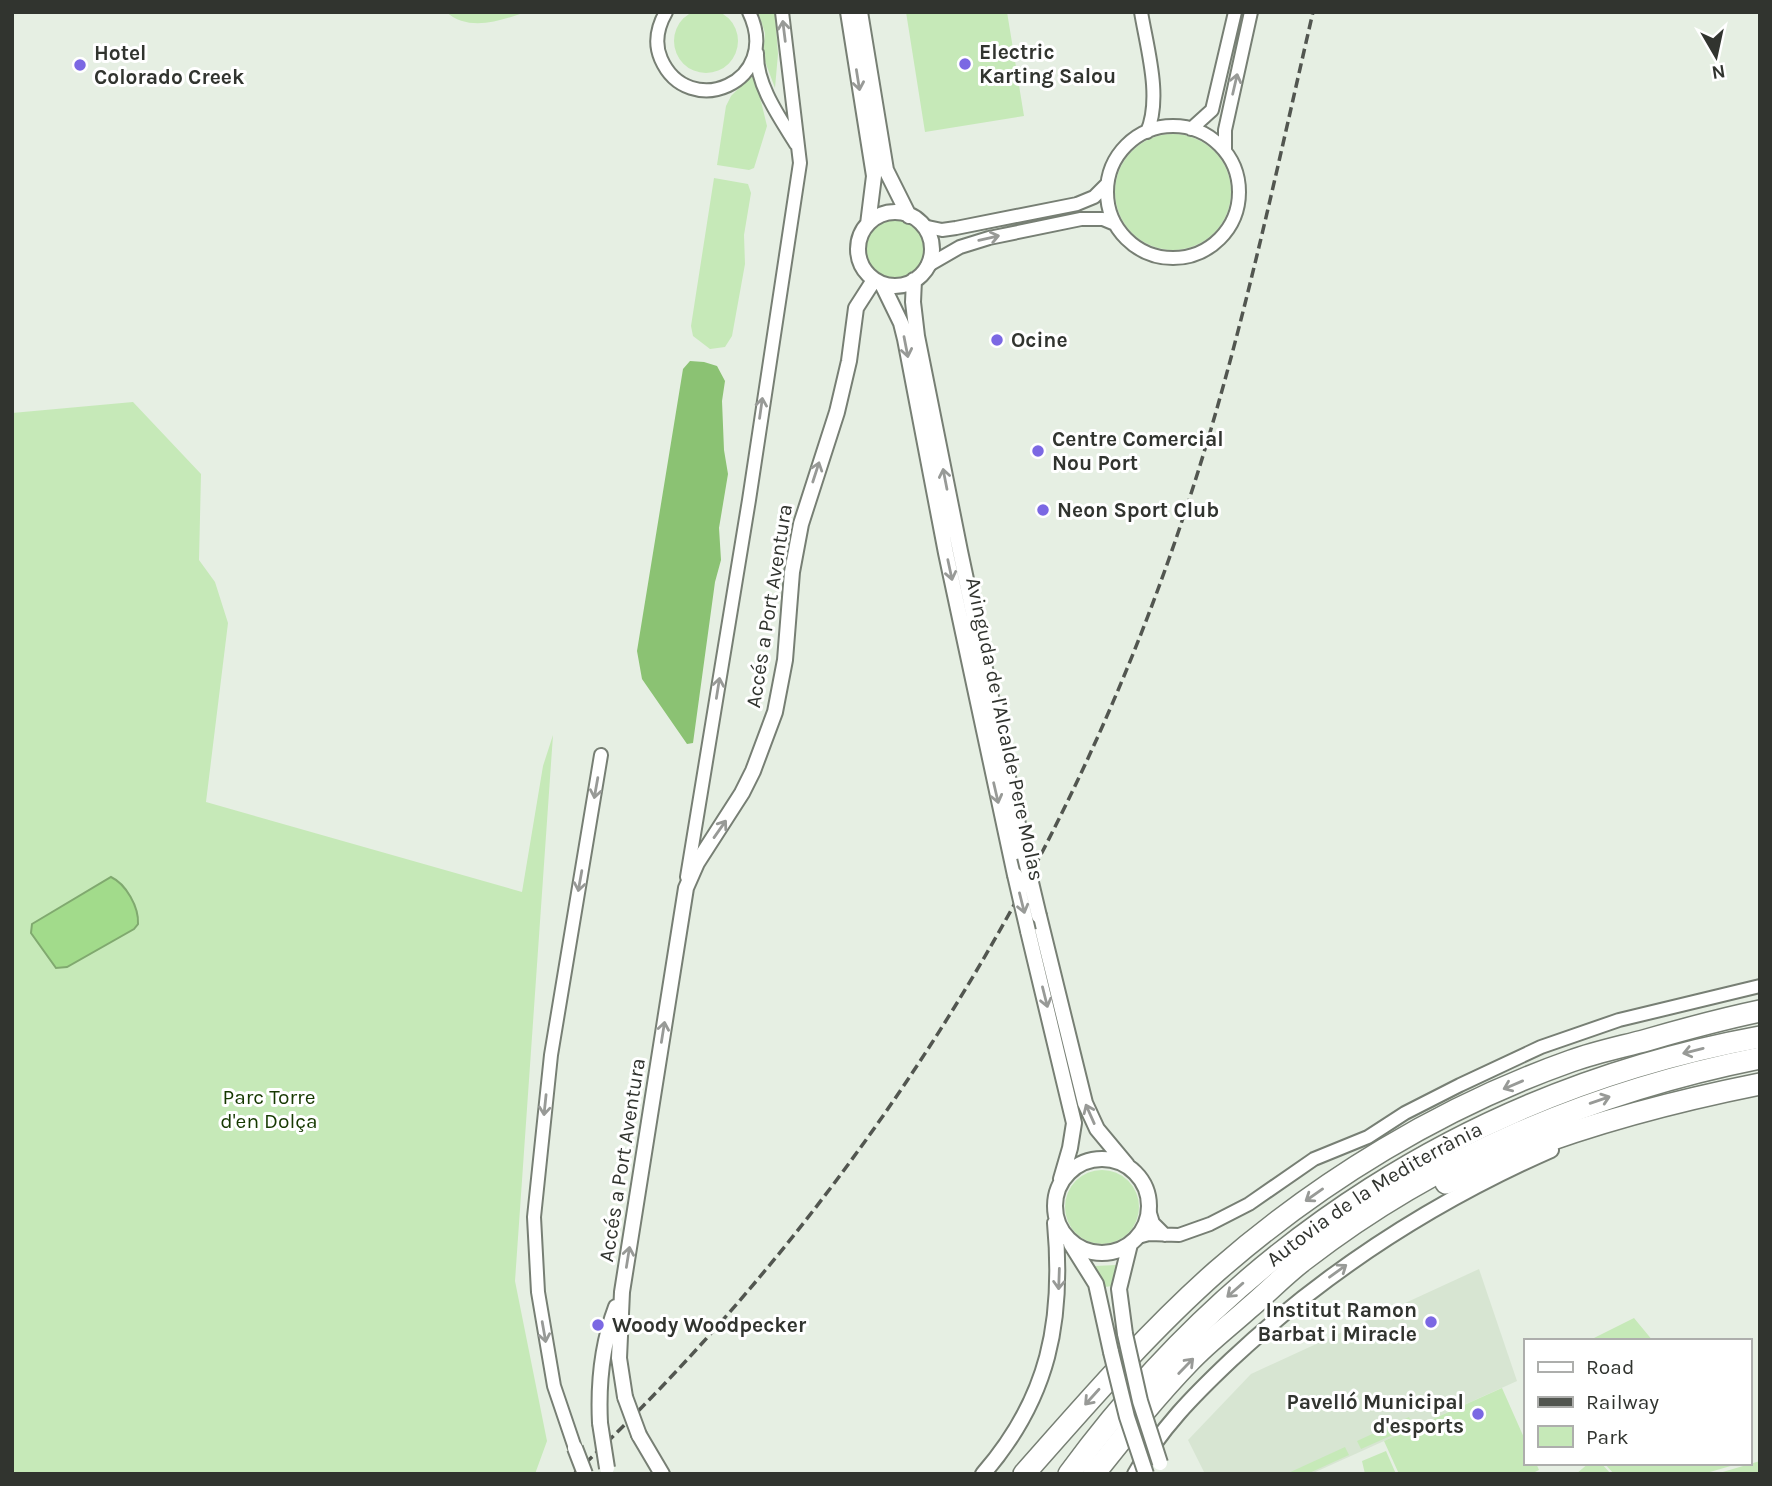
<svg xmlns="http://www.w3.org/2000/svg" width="1772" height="1486" viewBox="0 0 1772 1486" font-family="Karla,sans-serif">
  <rect width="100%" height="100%" fill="#e6efe3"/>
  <path fill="#d7e5d2" d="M1479,1269l38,112 -206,93h-106l-17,-34 63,-66z"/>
  <path fill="#c6e9b8" d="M674 41a32 32 0 1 1 64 0a32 32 0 1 1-64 0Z
    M446,12h80c-26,9 -57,20 -80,0z
    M758,12h17l3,42 -3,34 -12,-32 2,-23z
    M906,12h101l17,104 -99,16z
    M754,73l13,53 -13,42 -5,2 -32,-5 9,-59 5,-10z
    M1115 192a58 58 0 1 1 116 0a58 58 0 1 1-116 0Z
    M714,178l34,6 3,9 -7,42 1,29 -13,72 -7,11 -15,2 -17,-13 -2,-10z
    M866 249a29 29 0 1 1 58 0a29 29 0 1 1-58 0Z
    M133,402l68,72 -2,86 16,22 13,41 -22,179 316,90 21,-126 10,-31 -38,546 32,160 -12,33h-523v-1061z
    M1065 1207a37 37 0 1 1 74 0a37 37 0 1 1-74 0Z
    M1116,1265l-4,21 -7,1 -10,-21z
    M1634,1318l19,23h-65z
    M1502,1388l23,52v23h11l3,7 -8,4h-132l-15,-33z
    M1409,1417l4,9 -52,23 -4,-8z
    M1345,1447l4,8 -42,19h-21z
    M1386,1451l10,23h-31l-3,-13z
    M1760,1461v13h-44z
    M1589,1463h12l10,11h-35z
    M1604,1463h137l-38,11h-89z"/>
  <path fill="#8bc273" d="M690,361l14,1 13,4 8,15 -3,20 2,49 4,24 -9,54 2,32 -6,22 -22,161 -6,1 -45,-65 -5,-28 46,-282z"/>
  <path fill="#a2db8b" stroke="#80a96f" stroke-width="2" d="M111,877c15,7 28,30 27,47l-4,5 -67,38 -11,1 -25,-35 1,-9z"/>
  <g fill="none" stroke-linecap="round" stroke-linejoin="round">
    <g stroke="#777f74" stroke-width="16">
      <path id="minor" d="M666,12c-8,14 -12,31 -5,47 27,62 122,24 88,-47
        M1141,12c6,36 21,86 6,120
        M757,53c-1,32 23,65 39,91
        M1107 192a66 66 0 1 1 132 0a66 66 0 1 1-132 0Z
        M1191,129l21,-19 23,-98
        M1225,151v-21l26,-118
        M923,226l19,4 14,-2 121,-24 17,-7 13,-13
        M927,266l33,-19 29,-9 92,-19h22l12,5
        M687,877l62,-377 51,-337 -18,-151
        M1149,1210l4,13 12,12
        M1138,1237l11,-3 30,1 31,-11 39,-20 65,-45 54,-22 37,-24 55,-28 81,-38 78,-27 141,-34
        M575,1448l-21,-62 -16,-94 -4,-75 17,-162 50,-300"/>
    </g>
    <g stroke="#777f74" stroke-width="18">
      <path id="tertiary" d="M848,12l26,164 -6,48
        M860,12l26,158 23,46
        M858 249a37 37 0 1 1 74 0a37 37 0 1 1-74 0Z
        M914,280l-1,22 4,34 43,215 65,306
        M882,284l19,39 4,16 41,214 69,322
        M1039,916l46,187 12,26 30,36
        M1028,931l46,192 -4,25 -9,31
        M1055 1206a47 47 0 1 1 94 0a47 47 0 1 1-94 0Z
        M1071,1244l25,40 15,68
        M1125,1334l-6,-45 11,-45
        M625,1397l-6,-39 3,-66 64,-404 11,-25 45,-70 11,-22 22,-59 10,-52 7,-88 9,-48 36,-112 12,-51 7,-53 18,-28
        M600,1423c-2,-40 2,-79 16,-116
        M639,1435l23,39
        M983,1474c66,-76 81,-153 72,-251
        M1135,1474c25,-45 59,-79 96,-114 94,-88 202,-158 320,-210"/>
    </g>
    <g stroke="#777f74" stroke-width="24">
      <g id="motorway">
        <path d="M1446,1183c96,-47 209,-78 314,-99"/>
        <path d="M1024,1474c62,-70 123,-141 193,-203 103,-90 224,-164 354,-210 25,-9 50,-14 76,-21 38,-11 75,-21 113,-29"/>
        <path id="s1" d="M1069,1474c170,-232 407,-385 691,-437"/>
        <path d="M1094,1474c31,-39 62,-78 96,-113 18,-19 39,-35 59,-53 19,-16 36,-34 56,-49 133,-103 290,-168 455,-201"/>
      </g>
    </g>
    <use href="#minor" stroke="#fff" stroke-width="12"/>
    <use href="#tertiary" stroke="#fff" stroke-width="14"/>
    <use href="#motorway" stroke="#fff" stroke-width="21"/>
    <path stroke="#525650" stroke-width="3.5" stroke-dasharray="10 5" stroke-linecap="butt" d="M574,1474c280,-264 489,-594 610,-959 55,-164 90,-334 129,-503"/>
    <g stroke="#777f74" stroke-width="18" stroke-linecap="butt">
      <path id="tertiary-bridge" d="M1025,857l14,59
        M1015,875l13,56
        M1125,1334l15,67 20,62
        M1111,1352l16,65 19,57
        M625,1397l14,38
        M600,1423l7,45
        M575,1448l10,26"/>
    </g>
    <use href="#tertiary-bridge" stroke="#fff" stroke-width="14"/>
  </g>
  <defs><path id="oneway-shaft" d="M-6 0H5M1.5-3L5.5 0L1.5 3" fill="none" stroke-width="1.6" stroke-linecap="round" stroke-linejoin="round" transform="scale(1.75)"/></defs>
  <g stroke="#989a97">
    <use href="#oneway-shaft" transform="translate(784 31) rotate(-97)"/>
    <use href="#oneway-shaft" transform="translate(858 80) rotate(81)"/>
    <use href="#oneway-shaft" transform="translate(1235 84) rotate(-77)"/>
    <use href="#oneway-shaft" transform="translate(989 238) rotate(-13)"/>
    <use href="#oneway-shaft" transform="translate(906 347) rotate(79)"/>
    <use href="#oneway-shaft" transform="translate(761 408) rotate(-82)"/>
    <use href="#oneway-shaft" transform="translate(816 472) rotate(-72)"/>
    <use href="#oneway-shaft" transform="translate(945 479) rotate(-101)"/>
    <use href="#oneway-shaft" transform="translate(950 570) rotate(78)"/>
    <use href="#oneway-shaft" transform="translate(718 688) rotate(-81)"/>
    <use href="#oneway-shaft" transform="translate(596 788) rotate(100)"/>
    <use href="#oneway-shaft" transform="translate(996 793) rotate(77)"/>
    <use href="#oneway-shaft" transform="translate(720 829) rotate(-55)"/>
    <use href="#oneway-shaft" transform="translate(580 881) rotate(100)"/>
    <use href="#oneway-shaft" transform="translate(1022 903) rotate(76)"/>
    <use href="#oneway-shaft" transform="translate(1045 997) rotate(76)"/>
    <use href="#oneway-shaft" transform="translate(663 1032) rotate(-81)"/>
    <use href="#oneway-shaft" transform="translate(1693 1051) rotate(166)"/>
    <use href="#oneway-shaft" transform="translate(1513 1085) rotate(157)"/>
    <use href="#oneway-shaft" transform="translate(1600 1100) rotate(-19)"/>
    <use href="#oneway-shaft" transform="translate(545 1105) rotate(96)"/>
    <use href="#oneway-shaft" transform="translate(1090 1114) rotate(-114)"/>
    <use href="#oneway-shaft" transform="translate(1314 1195) rotate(145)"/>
    <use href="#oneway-shaft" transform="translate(628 1257) rotate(-81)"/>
    <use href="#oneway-shaft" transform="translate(1338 1271) rotate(-36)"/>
    <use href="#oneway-shaft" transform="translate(1059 1279) rotate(92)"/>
    <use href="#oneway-shaft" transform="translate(1235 1290) rotate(139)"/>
    <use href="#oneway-shaft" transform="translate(544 1332) rotate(80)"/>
    <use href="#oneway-shaft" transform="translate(1186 1366) rotate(-46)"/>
    <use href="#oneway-shaft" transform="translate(1092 1397) rotate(132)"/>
  </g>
  <g fill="#7b68e3" stroke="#fff" stroke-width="2.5">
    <circle cx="965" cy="64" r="7"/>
    <circle cx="80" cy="65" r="7"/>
    <circle cx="997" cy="340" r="7"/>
    <circle cx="1038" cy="451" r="7"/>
    <circle cx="1043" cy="510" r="7"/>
    <circle cx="1431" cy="1322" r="7"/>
    <circle cx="598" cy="1325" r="7"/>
    <circle cx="1478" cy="1414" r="7"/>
  </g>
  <g text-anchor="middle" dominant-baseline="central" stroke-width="6" stroke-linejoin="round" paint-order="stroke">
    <g font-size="21" font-weight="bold" fill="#31342f" stroke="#fff" text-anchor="start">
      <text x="979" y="52">Electric<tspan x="979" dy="24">Karting Salou</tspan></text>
      <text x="94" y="53">Hotel<tspan x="94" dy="24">Colorado Creek</tspan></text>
      <text x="1011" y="340">Ocine</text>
      <text x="1052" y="439">Centre Comercial<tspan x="1052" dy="24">Nou Port</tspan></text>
      <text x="1057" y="510">Neon Sport Club</text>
      <text x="1417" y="1310" text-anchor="end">Institut Ramon<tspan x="1417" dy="24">Barbat i Miracle</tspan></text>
      <text x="612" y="1325">Woody Woodpecker</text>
      <text x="1464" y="1402" text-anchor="end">Pavelló Municipal<tspan x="1464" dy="24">d'esports</tspan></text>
    </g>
    <g font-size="21" fill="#31342f" stroke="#fff">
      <text transform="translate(769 606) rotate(-81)">Accés a Port Aventura</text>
      <text transform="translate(1005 729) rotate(78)">Avinguda de l'Alcalde Pere Molas</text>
      <text transform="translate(622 1160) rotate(-81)">Accés a Port Aventura</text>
      <text stroke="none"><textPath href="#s1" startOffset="418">Autovia de la Mediterrània</textPath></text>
    </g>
    <g font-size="21" fill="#163901" stroke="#fff">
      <text x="269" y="1097">Parc Torre<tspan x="269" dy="24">d'en Dolça</tspan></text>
    </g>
  </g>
  <rect width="1772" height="1486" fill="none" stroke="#31342f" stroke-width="28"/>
  <rect x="1524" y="1339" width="228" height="126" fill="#ffffff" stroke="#adaeac" stroke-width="2"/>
  <rect x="1538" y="1362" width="35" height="10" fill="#ffffff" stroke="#adaeac" stroke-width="2"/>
  <text x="1586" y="1374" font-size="21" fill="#31342f">Road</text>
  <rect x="1538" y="1397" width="35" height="10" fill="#525650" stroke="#adaeac" stroke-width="2"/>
  <text x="1586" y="1409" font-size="21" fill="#31342f">Railway</text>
  <rect x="1538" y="1426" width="35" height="21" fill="#c6e9b8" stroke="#adaeac" stroke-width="2"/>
  <text x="1586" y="1444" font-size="21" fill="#31342f">Park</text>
  <g transform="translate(1716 56) rotate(171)" stroke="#ffffff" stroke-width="5" paint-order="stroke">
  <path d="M0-5L12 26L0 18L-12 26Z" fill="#31342f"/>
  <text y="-10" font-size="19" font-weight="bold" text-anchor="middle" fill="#31342f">N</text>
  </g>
</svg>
